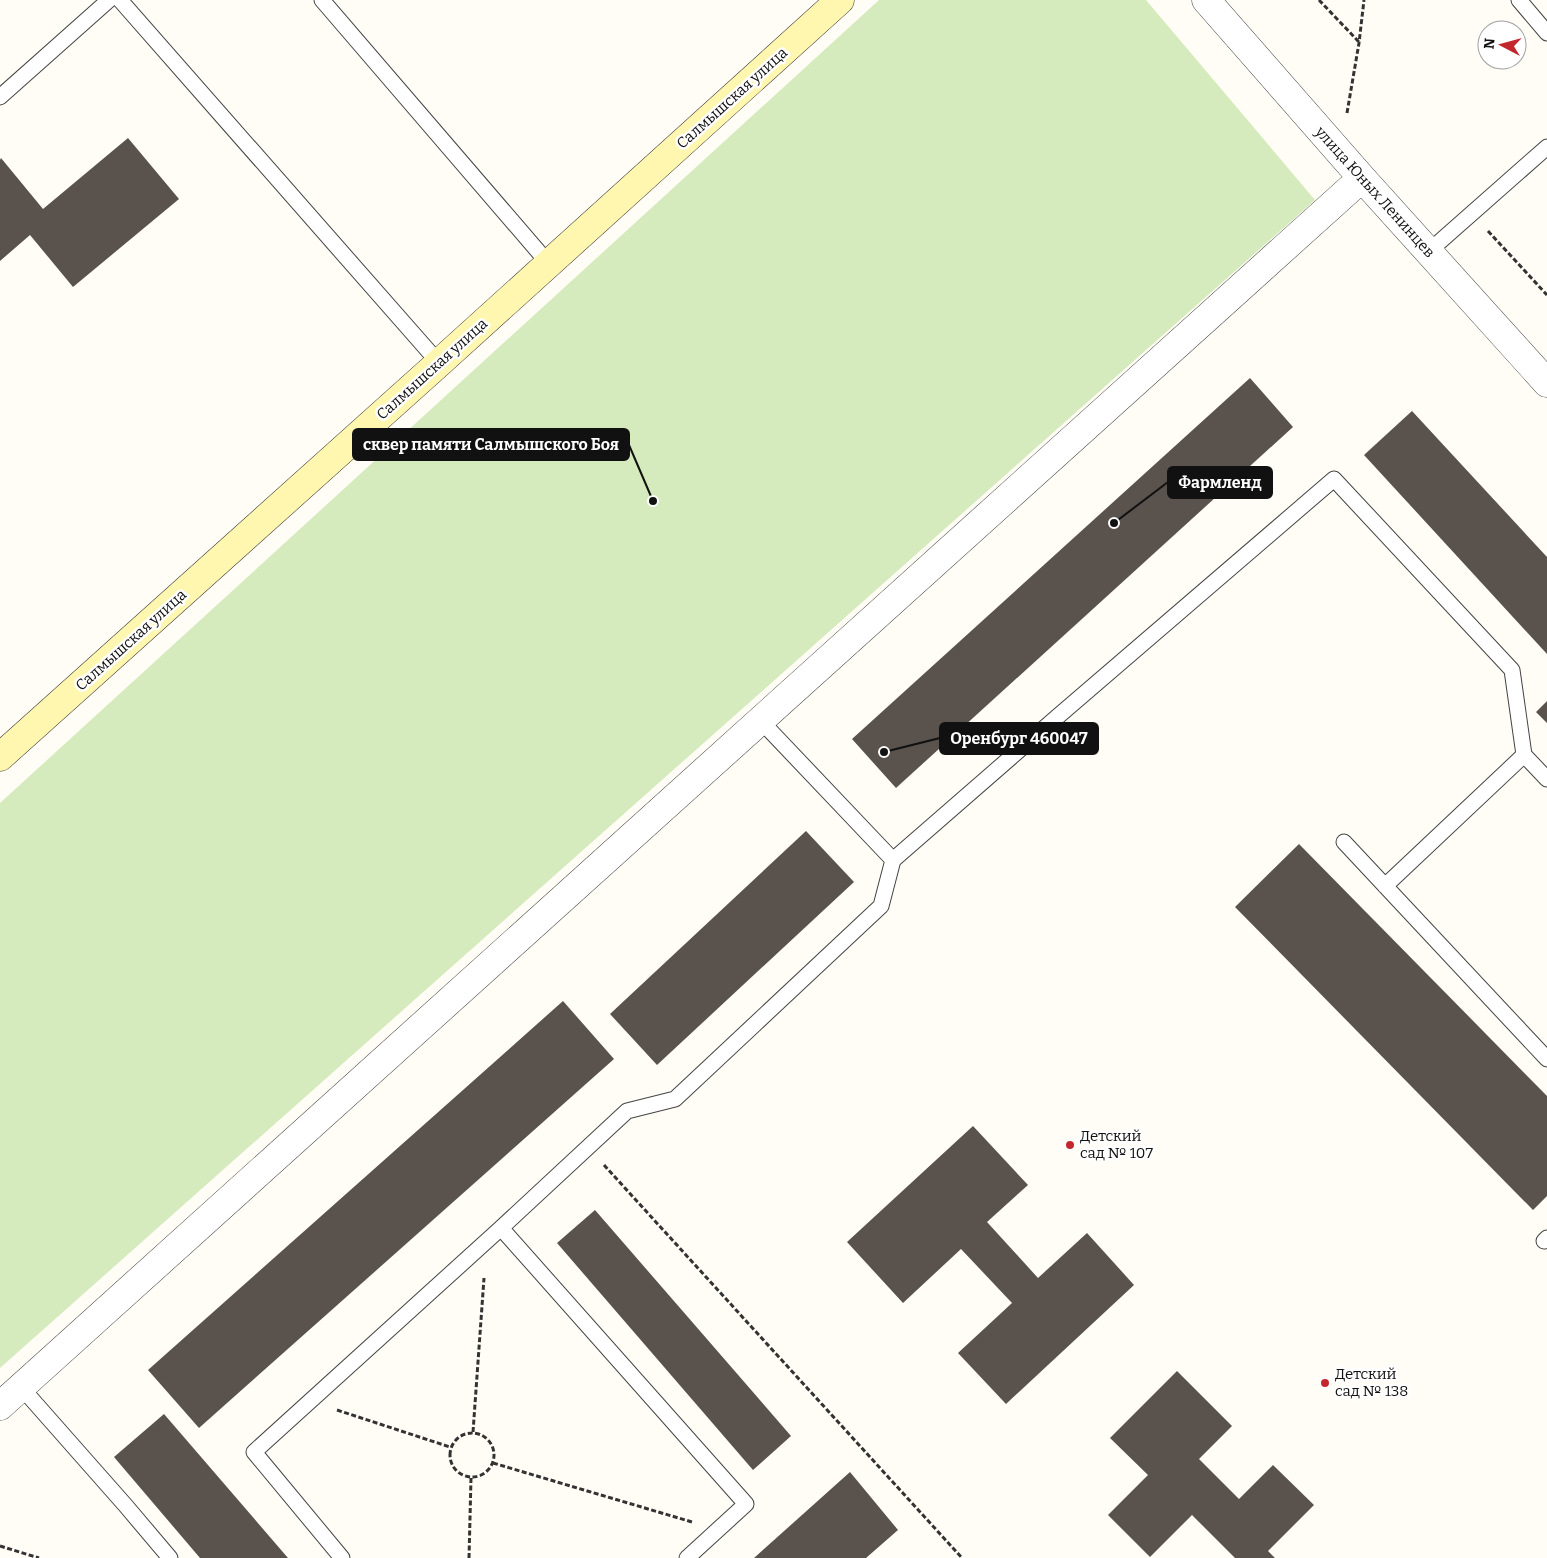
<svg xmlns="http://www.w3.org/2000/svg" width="1547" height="1558" viewBox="0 0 1547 1558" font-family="Bitter,serif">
  <rect width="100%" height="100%" fill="#fffdf5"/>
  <path fill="#d5ebbd" d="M879,0h267l169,200 -1315,1168v-565z"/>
  <path fill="#5a524d" d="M128,138l51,61 -106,88 -43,-52 -30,26v-101l1,-2 42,51z
    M1250,378l43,49 -397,361 -44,-49z
    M1412,411l135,146v97l-183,-199z
    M1547,701v22l-11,-11z
    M806,831l48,51 -197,183 -47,-51z
    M1299,844l248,252v100l-14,14 -298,-303z
    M563,1001l51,58 -415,369 -51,-58z
    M973,1126l55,59 -41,37 51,56 49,-45 47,52 -128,119 -48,-51 54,-50 -51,-54 -58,54 -56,-61z
    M595,1210l196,226 -38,34 -196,-227z
    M1177,1371l55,55 -33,33 40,40 34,-34 41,40 -46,46 7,7h-40l-43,-43 -42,42 -42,-42 40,-40 -38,-37z
    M164,1414l124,144h-88l-86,-101z
    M850,1472l48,58 -32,28h-112z"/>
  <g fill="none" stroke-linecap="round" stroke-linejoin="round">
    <g stroke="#444" stroke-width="17">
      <path id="service" d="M120,0l319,363
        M322,0l227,264
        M1519,0l28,33
        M0,97l109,-97
        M1428,252l119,-105
        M760,720l133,140
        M1344,842l203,217
        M1385,886l139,-131
        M501,1228l126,-117 48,-12 206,-193 12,-46 163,-142 278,-239 178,191 12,85 23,24
        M1544,1241l3,-3
        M21,1387l105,119 44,52
        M342,1558l-88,-106 247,-224 245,276 -59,54"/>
    </g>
    <g stroke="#444" stroke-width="29">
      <path id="minor" d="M1206,0l156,178 185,205
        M0,1406l1362,-1228"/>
    </g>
    <g stroke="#333" stroke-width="29">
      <path id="secondary" d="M0,757l439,-394 401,-363"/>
    </g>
    <path stroke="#333" stroke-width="3" stroke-dasharray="5 2.5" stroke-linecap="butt" d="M1319,0l40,42
      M1347,113l12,-70 5,-43
      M1488,231l59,64
      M604,1165l358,393
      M337,1410l113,37
      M473,1432l11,-154
      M450 1455a22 22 0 1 1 44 0a22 22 0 1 1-44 0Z
      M493,1463l199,59
      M0,1546l39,12
      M469,1558l2,-80"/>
    <use href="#service" stroke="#fff" stroke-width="15"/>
    <use href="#minor" stroke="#fff" stroke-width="28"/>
    <use href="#secondary" stroke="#fff6b0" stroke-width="28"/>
  </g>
  <g fill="#c4262e" stroke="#fff" stroke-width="2">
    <circle cx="1070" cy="1145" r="5"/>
    <circle cx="1325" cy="1383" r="5"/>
  </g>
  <g text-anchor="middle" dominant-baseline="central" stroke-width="5" stroke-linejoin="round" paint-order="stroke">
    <g font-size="15" fill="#111" stroke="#fff">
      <text transform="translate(732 98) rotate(-42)">Салмышская улица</text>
      <text transform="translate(1375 192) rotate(48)">улица Юных Ленинцев</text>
      <text transform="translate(432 369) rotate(-42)">Салмышская улица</text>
      <text transform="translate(131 640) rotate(-42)">Салмышская улица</text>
    </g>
    <g font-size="15" fill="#111" stroke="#fff" text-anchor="start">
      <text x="1080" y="1136">Детский<tspan x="1080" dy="17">сад № 107</tspan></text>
      <text x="1335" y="1374">Детский<tspan x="1335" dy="17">сад № 138</tspan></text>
    </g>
  </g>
  <path fill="none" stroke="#111" stroke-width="2" d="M653 501L629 445M1114 523L1168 482M884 752L940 738"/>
  <g fill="#111" stroke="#fff" stroke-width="2">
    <circle cx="653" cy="501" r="5"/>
    <circle cx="1114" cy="523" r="5"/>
    <circle cx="884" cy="752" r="5"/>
  </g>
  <g fill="#111" stroke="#111" stroke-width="2">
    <rect x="353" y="429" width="276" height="31" rx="5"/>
    <rect x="1168" y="467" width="104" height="31" rx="5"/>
    <rect x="940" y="723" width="158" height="31" rx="5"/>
  </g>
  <g font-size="16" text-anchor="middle" font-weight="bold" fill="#fff">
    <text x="491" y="450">сквер памяти Салмышского Боя</text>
    <text x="1220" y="488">Фармленд</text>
    <text x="1019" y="744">Оренбург 460047</text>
  </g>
  <g transform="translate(1502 45) rotate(276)"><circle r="24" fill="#ffffff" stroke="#a0a0a0"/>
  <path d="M0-4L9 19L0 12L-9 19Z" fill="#c4262e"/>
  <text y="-8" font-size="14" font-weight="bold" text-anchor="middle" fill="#111111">N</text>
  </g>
</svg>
